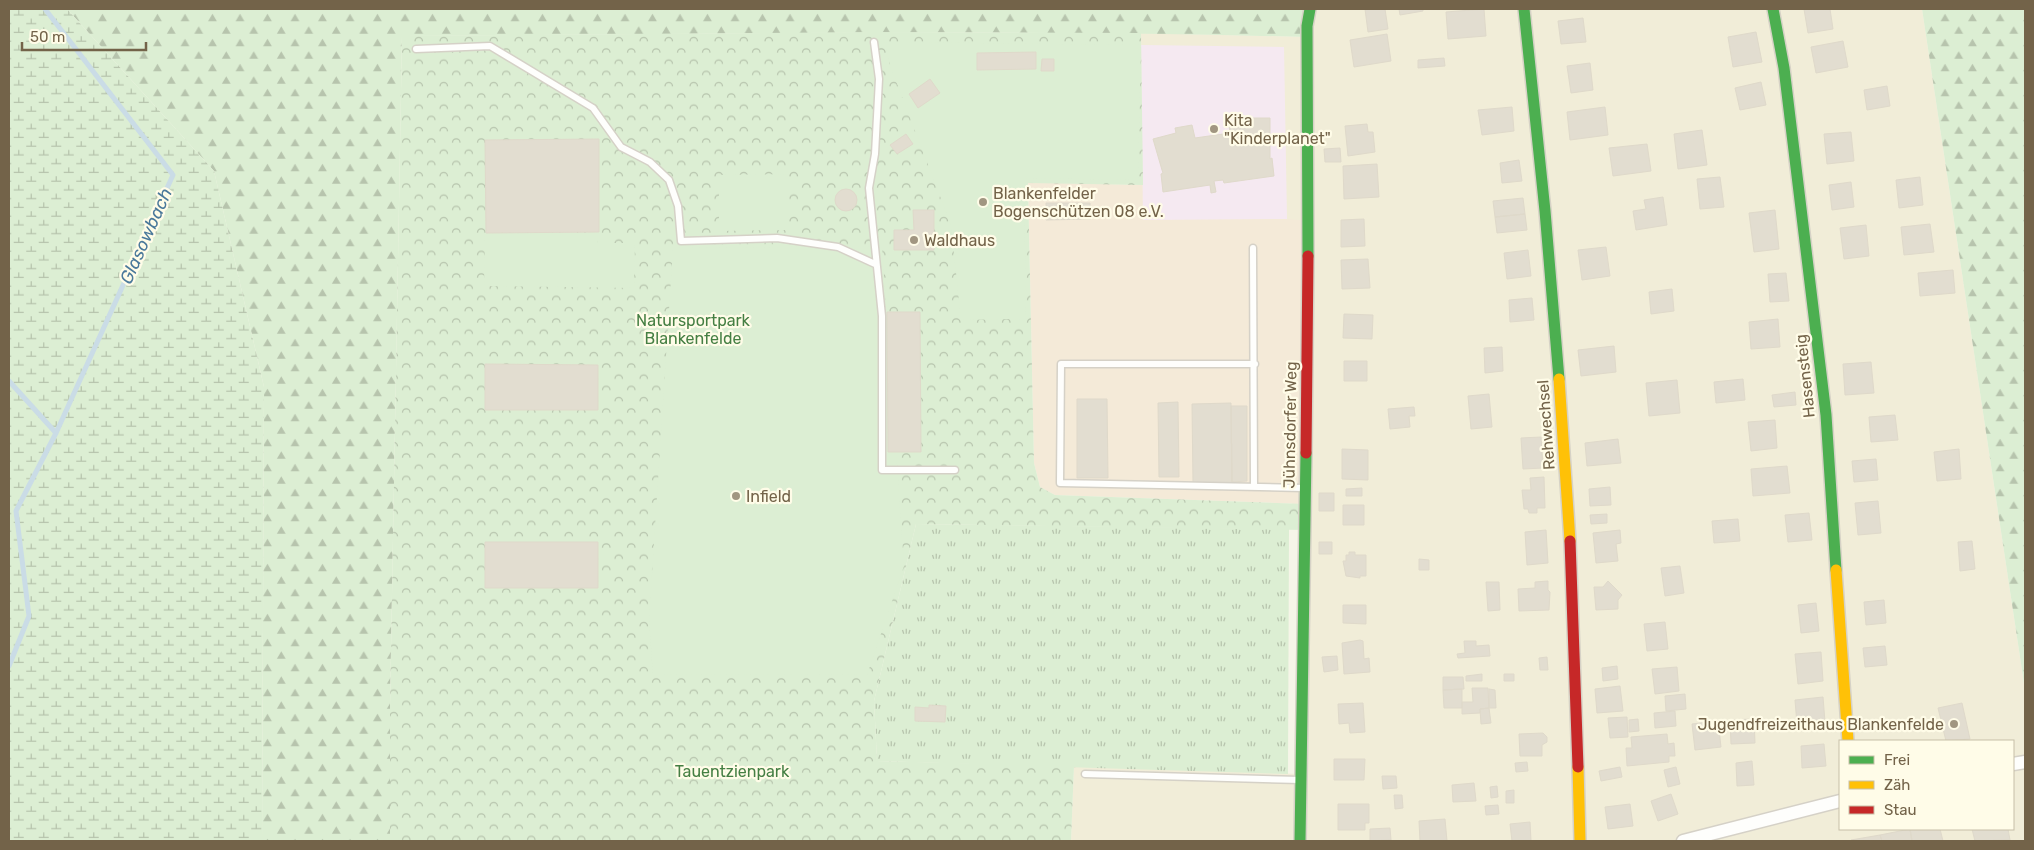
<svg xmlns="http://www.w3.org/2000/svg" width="2034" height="850" viewBox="0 0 2034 850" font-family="Rubik,sans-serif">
  <defs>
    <pattern id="grass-tufts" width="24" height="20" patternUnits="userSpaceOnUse" patternTransform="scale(1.25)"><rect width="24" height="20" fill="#dceed3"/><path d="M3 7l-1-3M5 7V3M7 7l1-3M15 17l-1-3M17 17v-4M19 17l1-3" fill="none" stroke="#b7c4ad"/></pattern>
    <pattern id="forest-firs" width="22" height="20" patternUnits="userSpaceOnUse" patternTransform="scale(1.25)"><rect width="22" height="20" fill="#dceed3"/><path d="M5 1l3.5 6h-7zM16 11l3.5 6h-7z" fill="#b7c4ad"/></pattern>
    <pattern id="wetland-marsh" width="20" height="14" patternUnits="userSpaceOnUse" patternTransform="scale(1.25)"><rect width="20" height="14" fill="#dceed3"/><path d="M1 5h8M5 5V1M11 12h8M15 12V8" fill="none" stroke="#b7c4ad"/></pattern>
    <pattern id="park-crowns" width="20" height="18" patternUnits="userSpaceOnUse" patternTransform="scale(1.25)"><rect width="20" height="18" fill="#dceed3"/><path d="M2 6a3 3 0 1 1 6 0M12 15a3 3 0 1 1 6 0" fill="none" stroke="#b7c4ad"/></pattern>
  </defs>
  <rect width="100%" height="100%" fill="#f6f5e8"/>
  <path fill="#f1edd8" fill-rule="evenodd" d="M1310,9h612l103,681v151h-954l3,-75 227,8 5,-244 -163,-310 -2,-187 166,4zM1840,741h173v88h-173z"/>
  <path fill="#f4ead8" d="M1028,182l115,3 144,34 22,2 -3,283 -251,-9 -15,-8 -6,-24z"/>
  <path fill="#f5e9f1" d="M1141,45l143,2 3,172 -144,1z"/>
  <path fill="url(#grass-tufts)" d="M916,524l373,5 -1,245 -411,-13 -3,-60z"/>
  <path fill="url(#forest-firs)" d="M67,9h1243l-3,28c-301,-8 -603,-3 -905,-1l-12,670v135h-128l2,-454 -50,-216z
    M1922,9h103v681z"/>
  <path fill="url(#wetland-marsh)" d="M9,9h58l147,162 50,216 -2,454h-253z"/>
  <path fill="url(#park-crowns)" d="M874,32l267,1 2,152 -115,-2 6,280 6,24 15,8 251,9v26l-390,-6 -42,177 3,60 197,5 -3,75h-681v-135l12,-670z"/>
  <path fill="#dceed3" d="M884,42l257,3 -3,135 -114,-2 2,141 -65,1 -10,-95 -60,-157z
    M788,174v56l-69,1v-56z
    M485,235h112l1,8h37l-1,45 -150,-2z
    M882,246l22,320 -37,109 -214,-1 -4,-54 24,-372z"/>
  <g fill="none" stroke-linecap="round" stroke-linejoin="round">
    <path stroke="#cadce6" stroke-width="5" d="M9,381l47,52
      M9,666l20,-50 -13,-105 40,-78 117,-258 -128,-166"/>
  </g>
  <path fill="#e2ddd0" stroke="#dfd9ca" d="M1365,9h20l3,20 -20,3z
    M1399,9h24v2l-23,4z
    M1484,9l2,27 -38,3 -2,-27z
    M1804,9h26l3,20 -25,4z
    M1583,18l3,24 -25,2 -3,-23z
    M1756,32l6,30 -29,5 -5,-30z
    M1387,34l4,27 -37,6 -4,-27z
    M1843,41l5,26 -32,6 -5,-26z
    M1036,52v17l-59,1v-17z
    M1444,58l1,8 -27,2v-8z
    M1042,59h12v12h-13z
    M1590,63l3,27 -22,3 -4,-27z
    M930,79l10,14 -22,15 -9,-14z
    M1761,82l5,23 -26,5 -5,-22z
    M1887,86l3,20 -23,4 -3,-20z
    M1512,107l2,24 -32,4 -4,-25z
    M1605,107l3,28 -38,5 -3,-28z
    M1252,118h18v41l2,-1 2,18 -50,7 -1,-3 -9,1 2,11 -5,1 -1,-8 -47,7 -2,-18 2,-1 -1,-3 -9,-31 23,-6 -1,-5 17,-3 3,13 35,-5 -1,-8 23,-1z
    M1367,124l1,8h5l2,20 -27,4 -3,-30z
    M1702,130l5,35 -29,4 -4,-35z
    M1851,132l3,29 -27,3 -3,-30z
    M906,134l7,10 -16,10 -7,-9z
    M599,139v93l-113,1 -1,-93z
    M1647,144l4,27 -38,5 -4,-28z
    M1340,148l1,14h-16l-1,-13z
    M1519,160l3,21 -20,2 -2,-20z
    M1377,164l2,33 -35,2 -1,-33z
    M1720,177l4,30 -24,2 -3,-30z
    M1920,177l3,28 -24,3 -3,-28z
    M1851,182l3,25 -22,3 -3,-25z
    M835 200a11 11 0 1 1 22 0a11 11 0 1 1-22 0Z
    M1663,197l4,28 -31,5 -3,-19 13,-2 -2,-9z
    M1523,198l2,16 -30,3 -2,-16z
    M1046,203h44l1,16 -45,1z
    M913,210h21v40h-40v-20h20z
    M1775,210l4,39 -25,3 -5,-39z
    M1525,214l2,16 -30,3 -2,-16z
    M1364,219l1,27 -24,1v-27z
    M1930,224l4,28 -30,3 -3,-28z
    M1866,225l3,31 -25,3 -4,-31z
    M1606,247l4,29 -28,4 -4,-30z
    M1528,250l3,26 -24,3 -3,-26z
    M1368,259l2,29 -28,1 -1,-29z
    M1953,270l2,23 -35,3 -2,-23z
    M1786,273l3,28 -19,1 -2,-28z
    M1672,289l2,22 -23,3 -2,-22z
    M1532,298l2,22 -24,2 -1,-22z
    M887,312h33l1,140h-33z
    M1344,314l29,1 -1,24 -29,-1z
    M1778,319l2,28 -29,2 -2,-27z
    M1614,346l2,26 -35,4 -3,-26z
    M1502,347l1,24 -18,2 -1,-25z
    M1344,361h23v20h-23z
    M1871,362l3,31 -29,2 -2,-31z
    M485,364l113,1v45h-113z
    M1743,379l2,21 -29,3 -2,-21z
    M1677,380l3,33 -31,3 -3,-33z
    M1795,392l1,13 -22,2 -2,-12z
    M1489,394l3,33 -21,2 -3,-33z
    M1077,399h30l1,79h-31z
    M1178,402l1,75h-20l-1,-74z
    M1231,403l1,80h-39l-1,-79z
    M1231,406h16v75l-15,1z
    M1414,407l1,9h-6l1,11 -20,2 -2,-20z
    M1895,415l3,25 -27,2 -2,-25z
    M1775,420l2,28 -26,3 -3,-29z
    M1541,437l2,31 -20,1 -2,-31z
    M1618,439l3,24 -34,3 -2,-23z
    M1342,449l26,1v30l-26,-1z
    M1959,449l2,30 -24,2 -3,-29z
    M1876,459l2,21 -24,2 -2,-21z
    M1787,466l3,27 -37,3 -2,-27z
    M1544,477l1,31h-8v5h-8l-1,-4h-4l-2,-19h9l-1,-12z
    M1610,487l1,18 -21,1 -1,-17z
    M1362,488v8h-16v-7z
    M1319,493h15v18h-15z
    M1878,501l3,32 -23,2 -3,-32z
    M1343,505h21v20h-21z
    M1809,513l3,27 -24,2 -3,-27z
    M1607,514v9l-16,1 -1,-9z
    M1738,519l2,22 -26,2 -2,-22z
    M1546,530l2,33 -21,2 -2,-33z
    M1620,530l1,13 -5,1 2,17 -22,2 -3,-30z
    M1972,541l3,28 -15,2 -2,-29z
    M485,542h113v46h-113z
    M1319,542h13v12h-13z
    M1349,552h6v3h11v21h-6v2l-14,-2 -3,-15h3v-6h3z
    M1419,559l10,1v10h-10z
    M1680,566l4,27 -19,3 -4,-28z
    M1548,581v9l2,2 -1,18 -30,1 -1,-22 17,-1v-6z
    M1608,581l14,14 -4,5v9l-22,1 -2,-23h9z
    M1486,582h13l1,28 -12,1z
    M1884,600l2,23 -20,2 -2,-23z
    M1816,603l3,28 -18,2 -3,-28z
    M1343,605h23v19l-23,-1z
    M1665,622l3,27 -21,2 -3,-27z
    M1360,640l3,1 1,18 5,-1 1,14 -26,2 -2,-31z
    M1464,641h12v5l13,-1 1,11 -32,2 -1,-4 8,-1z
    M1885,646l2,19 -22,2 -2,-19z
    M1821,652l2,29 -25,3 -3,-30z
    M1337,656l1,14 -14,2 -2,-15z
    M1547,657l1,13h-8l-1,-12z
    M1617,666l1,13 -15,2 -1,-13z
    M1677,667l2,24 -24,3 -3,-25z
    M1482,674v7h-16v-5z
    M1504,674h10v7h-10z
    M1443,677h20l1,12 -21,1z
    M1620,686l3,25 -26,2 -2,-24z
    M1472,688h16l1,20 -9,1v4l-18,1v-12h11z
    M1462,689v19h-18l-1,-18z
    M1489,689l6,1 1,18h-7z
    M1685,694l1,15 -20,2 -1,-15z
    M1823,697l2,25 -28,2 -2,-24z
    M1363,703l2,29 -15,1 -1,-10 -10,1 -1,-20z
    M1962,703l8,36 -24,2 -8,-33z
    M929,705l17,1 -1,16 -30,-1v-14l14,1z
    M1489,708l2,15 -10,1 -1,-15z
    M1675,711l1,15 -21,2 -1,-15z
    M1627,717l1,20 -18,1 -2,-20z
    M1638,719l1,12 -10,1v-12z
    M1754,719l1,24 -24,1 -1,-24z
    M1718,721l3,26 -26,3 -3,-26z
    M1543,733l4,4v5l-5,3v11h-22l-1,-22z
    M1667,734l1,10 6,-1 1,13h-6v6l-42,4 -1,-18h6l-1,-11z
    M1824,744l2,22 -24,2 -1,-22z
    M1334,759h31l-1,21h-30z
    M1752,761l2,24 -17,1 -1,-23z
    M1527,762l1,9 -12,1 -1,-9z
    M1620,767l2,10 -21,4 -2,-10z
    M1676,767l4,17 -12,3 -4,-17z
    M1382,776h14l1,12 -14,1z
    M1474,783l2,18 -23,1 -1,-17z
    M1497,786l1,11 -7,1 -1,-11z
    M1514,790v13h-8v-12z
    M1671,794l7,20 -20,7 -7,-20z
    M1394,795h8l1,13 -8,1z
    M1338,804h31v19h-4v7h-27z
    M1630,804l3,22 -25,3 -3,-22z
    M1498,805l1,9 -13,1 -1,-9z
    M1445,819l2,22h-27l-1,-20z
    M1530,822l1,19h-19l-2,-17z
    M1390,828l1,12 -21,1v-12z
    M1910,829h30l3,12h-31z
    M1910,829l2,12h-30l-2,-6z
    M1972,829h36l2,11 -35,1z
    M1880,835l2,6h-31v-1z"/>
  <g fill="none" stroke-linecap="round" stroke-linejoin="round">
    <g stroke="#d5d1c7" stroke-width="9">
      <path id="lane" d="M874,42l5,37 -4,75 -6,34 13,128v154h73
        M416,49l74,-3 103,62 28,39 29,15 19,18 9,26 3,35 96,-3 61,9 37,17
        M1253,248l1,239
        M1255,364h-194l-1,119 243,5
        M1085,774l215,6"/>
    </g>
    <g stroke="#d5d1c7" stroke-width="15">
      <path id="street" d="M2013,764l12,-2
        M1683,841l157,-40"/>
    </g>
    <g stroke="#d6d2c6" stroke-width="14">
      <path id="fast" d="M1524,9l21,202 14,168
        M1773,9l11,59 42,347 10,155
        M1308,256l-1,-230 3,-17
        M1300,841l6,-388"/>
    </g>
    <g stroke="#d6d2c6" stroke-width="14">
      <path id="slow" d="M1559,379l11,162
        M1836,570l12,171
        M1578,767l2,74"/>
    </g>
    <g stroke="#d6d2c6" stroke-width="14">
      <path id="jam" d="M1306,453l2,-197
        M1570,541l8,226"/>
    </g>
    <use href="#lane" stroke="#fefefc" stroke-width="6"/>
    <use href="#street" stroke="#fefefc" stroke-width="12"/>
    <use href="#fast" stroke="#4caf50" stroke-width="11"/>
    <use href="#slow" stroke="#ffc107" stroke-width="11"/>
    <use href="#jam" stroke="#c62828" stroke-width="11"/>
  </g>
  <g fill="#a19681" stroke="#fffce8" stroke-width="2">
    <circle cx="1214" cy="129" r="5"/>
    <circle cx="983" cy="202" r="5"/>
    <circle cx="914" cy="240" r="5"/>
    <circle cx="736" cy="496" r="5"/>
    <circle cx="1954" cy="724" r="5"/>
  </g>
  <g text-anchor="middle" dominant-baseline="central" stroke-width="4.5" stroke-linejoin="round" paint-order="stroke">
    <g font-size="16" fill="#736349" stroke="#fffce8" text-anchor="start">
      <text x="1224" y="120">Kita<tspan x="1224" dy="18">"Kinderplanet"</tspan></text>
      <text x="993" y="193">Blankenfelder<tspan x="993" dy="18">Bogenschützen 08 e.V.</tspan></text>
      <text x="924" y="240">Waldhaus</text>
      <text x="746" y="496">Infield</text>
      <text x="1944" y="724" text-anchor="end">Jugendfreizeithaus Blankenfelde</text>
    </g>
    <g font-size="16" fill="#457f43" stroke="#fffce8">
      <text x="693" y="320">Natursportpark<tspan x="693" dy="18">Blankenfelde</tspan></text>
      <text x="732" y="771">Tauentzienpark</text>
    </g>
    <g font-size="16" fill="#736349" stroke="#fffce8">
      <text transform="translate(1805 376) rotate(-96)">Hasensteig</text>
      <text transform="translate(1290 425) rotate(-89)">Jühnsdorfer Weg</text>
      <text transform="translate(1546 425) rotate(-94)">Rehwechsel</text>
    </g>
    <g font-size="18" font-style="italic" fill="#4b799b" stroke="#fffce8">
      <text transform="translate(146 236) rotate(-66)">Glasowbach</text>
    </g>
  </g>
  <rect width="2034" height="850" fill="none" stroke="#736349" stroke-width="20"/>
  <rect x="1839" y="740" width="175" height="90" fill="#fffce8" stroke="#c7bfa8"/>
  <rect x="1849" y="756" width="25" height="8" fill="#4caf50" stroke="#c7bfa8"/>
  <text x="1884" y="765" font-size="15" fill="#736349">Frei</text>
  <rect x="1849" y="781" width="25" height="8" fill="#ffc107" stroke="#c7bfa8"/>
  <text x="1884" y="790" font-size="15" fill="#736349">Zäh</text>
  <rect x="1849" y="806" width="25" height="8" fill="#c62828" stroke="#c7bfa8"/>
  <text x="1884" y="815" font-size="15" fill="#736349">Stau</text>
  <path d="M22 42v8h124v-8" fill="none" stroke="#736349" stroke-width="2.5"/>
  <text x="30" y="42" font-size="15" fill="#736349" stroke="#fffce8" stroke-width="4" paint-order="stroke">50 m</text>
</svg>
